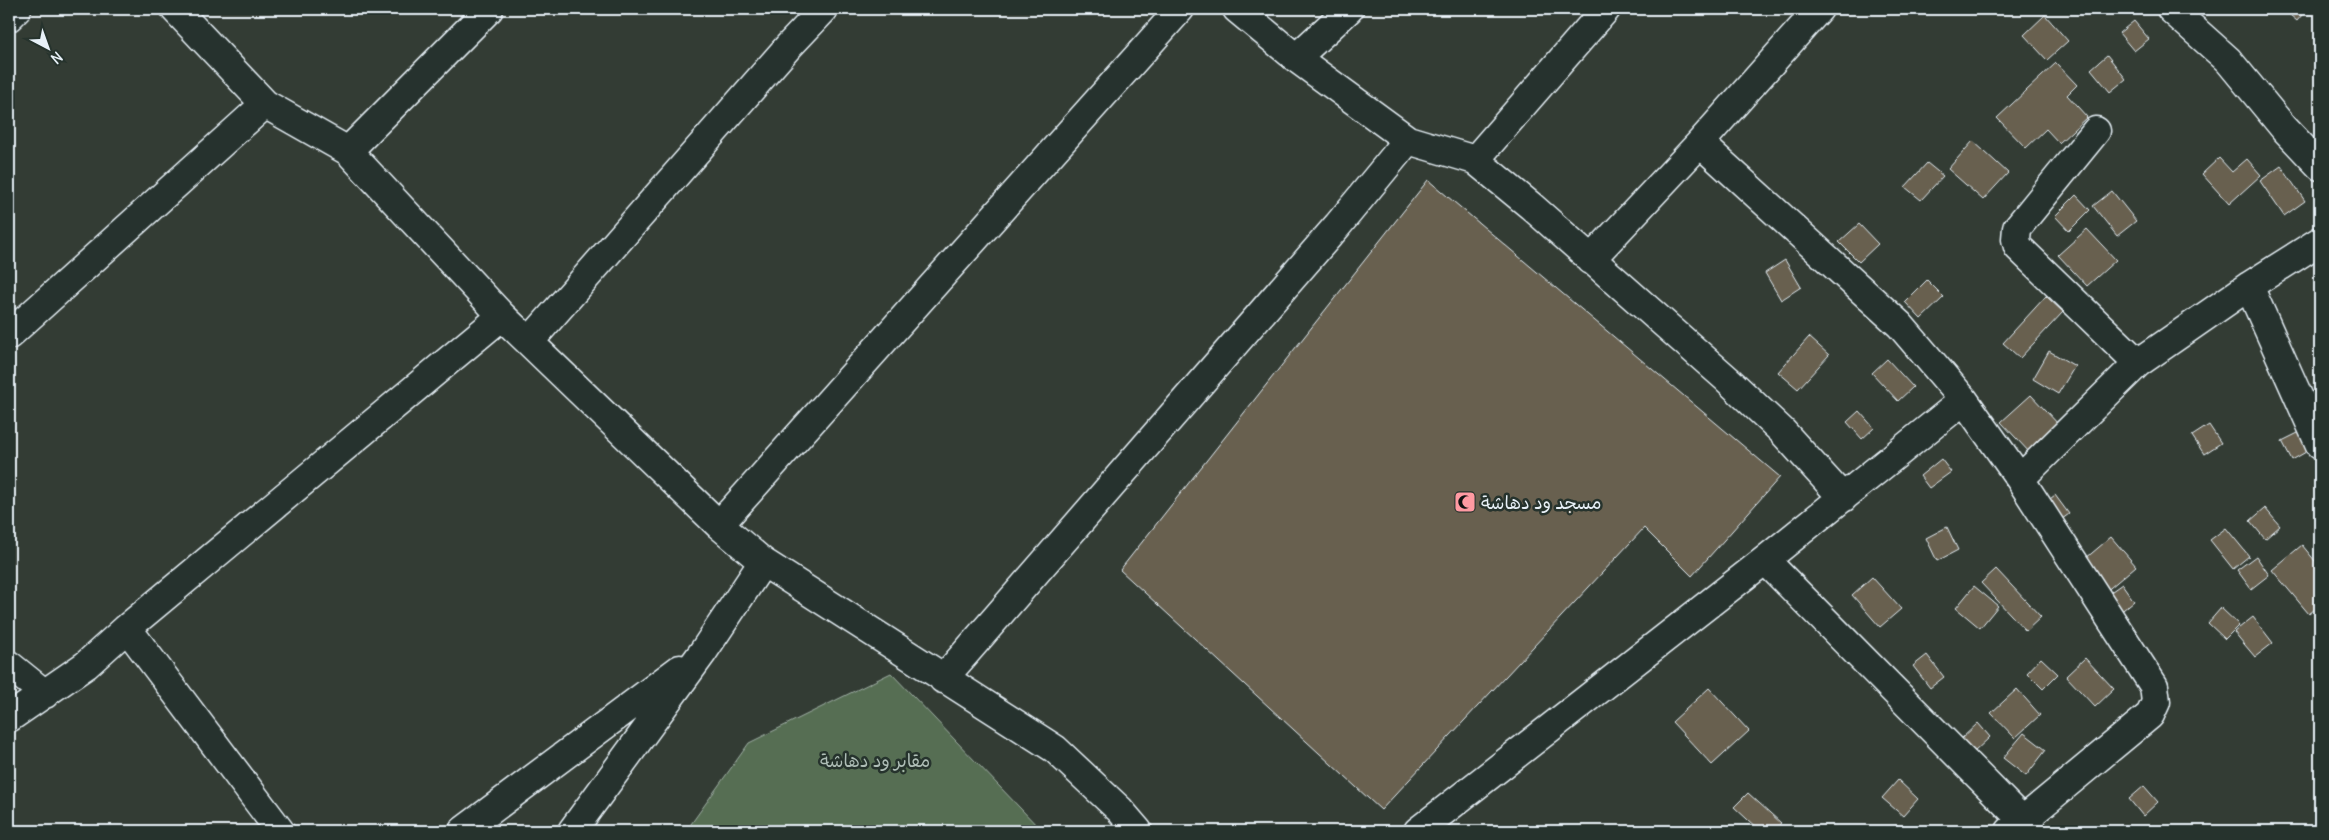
<svg xmlns="http://www.w3.org/2000/svg" width="2329" height="840" viewBox="0 0 2329 840" font-family="Delius,'Playpen Sans Arabic',sans-serif">
  <rect width="100%" height="100%" fill="#333c34"/>
  <filter id="ink" filterUnits="userSpaceOnUse"><feTurbulence type="fractalNoise" baseFrequency=".02" numOctaves="2"/><feDisplacementMap in="SourceGraphic" scale="10" xChannelSelector="R" yChannelSelector="G"/><feConvolveMatrix kernelMatrix="1 2 1 2 8 2 1 2 1" color-interpolation-filters="sRGB"/></filter>
  <g filter="url(#ink)">
    <path fill="#576e53" stroke="#a0b0a6" d="M891,673l151,158h-356l63,-88z"/>
    <path fill="#676150" stroke="#e8f1f8" d="M2283,9h24l-10,12z
      M2045,15l23,26 -21,19 -23,-25z
      M2134,21l15,18 -15,12 -15,-18z
      M2107,55l19,24 -16,13 -19,-23z
      M2056,63l21,22 -10,10 20,22 -28,26 -13,-14 -20,19 -29,-30z
      M1973,141l35,32 -25,27 -35,-31z
      M2219,158l13,14 15,-13 14,16 -32,29 -27,-30z
      M1927,163l16,13 -22,24 -16,-13z
      M2281,166l24,35 -21,15 -24,-35z
      M1428,180l352,297 -88,99 -48,-48 -263,282 -261,-240z
      M2112,191l24,30 -19,15 -24,-30z
      M2076,195l14,15 -21,21 -14,-15z
      M1859,224l19,20 -19,18 -20,-20z
      M2087,229l29,31 -29,26 -29,-31z
      M1785,260l16,27 -20,13 -16,-27z
      M1927,280l17,17 -23,22 -16,-17z
      M2046,296l17,16 -43,46 -17,-15z
      M1809,337l20,18 -31,34 -20,-17z
      M2049,351l26,15 -17,28 -25,-15z
      M1887,359l26,28 -15,14 -26,-28z
      M2031,395l29,31 -29,28 -30,-32z
      M1859,411l15,17 -12,11 -15,-17z
      M2209,425l12,18 -17,11 -12,-18z
      M2304,430l9,18 -21,12 -10,-19z
      M1941,459l10,13 -22,16 -9,-12z
      M2055,495l14,19 -15,11 -14,-18z
      M2265,508l15,18 -15,13 -15,-18z
      M1947,527l11,23 -21,11 -11,-23z
      M2226,528l23,28 -16,13 -23,-29z
      M2111,537l25,29 -32,27 -25,-29z
      M2302,545l18,22v38l-11,9 -37,-44z
      M2256,556l13,19 -18,14 -14,-19z
      M1996,569l45,48 -15,14 -45,-48z
      M1872,577l29,32 -21,18 -28,-32z
      M2122,584l12,17 -16,13 -13,-18z
      M1974,586l24,20 -18,22 -24,-20z
      M2221,608l18,17 -14,14 -17,-16z
      M2253,617l20,26 -18,14 -21,-25z
      M1927,655l17,22 -14,11 -17,-22z
      M2041,658l17,16 -15,15 -16,-16z
      M2085,658l29,31 -19,18 -29,-31z
      M1709,688l40,43 -37,34 -40,-43z
      M2017,689l23,26 -25,23 -24,-25z
      M1978,723l12,14 -17,16 -13,-13z
      M2024,733l22,17 -20,26 -23,-18z
      M1898,780l20,19 -15,17 -21,-18z
      M2144,786l14,16 -15,14 -14,-17z
      M1748,793l33,30 -8,8h-13l-26,-24z"/>
    <g fill="none" stroke-linecap="round" stroke-linejoin="round">
      <g stroke="#e8f1f8" stroke-width="31">
        <path id="minor" d="M175,9l90,95 83,47 154,165 217,209 44,37 292,187 65,61 18,21
          M1237,9l59,49 112,82 67,20 56,46 196,173 55,52 61,67
          M2171,9l57,51 56,68 36,38
          M9,17l8,-8
          M1296,58l53,-49
          M2096,131l-79,97 -1,11 2,8 120,116
          M1700,143l200,182 64,75 56,79 134,207 2,16 -6,13 -140,116
          M348,151l141,-142
          M1475,160l131,-151
          M1590,260l110,-117 119,-134
          M2249,286l71,159
          M9,335l256,-231
          M530,341l258,-294 36,-38
          M2020,479l118,-116 111,-77 71,-45
          M719,525l461,-516
          M1765,560l268,271
          M127,628l153,203
          M9,665l36,29
          M943,679l395,-454 70,-85
          M9,718l77,-53 41,-37 375,-312
          M463,831l217,-162
          M572,831l131,-179 60,-90
          M1418,831l347,-271 199,-160"/>
      </g>
      <use href="#minor" stroke="#26332d" stroke-width="28"/>
    </g>
  </g>
  <defs>
    <g id="mosque-square" transform="scale(1.125)"><rect x="-9" y="-9" width="18" height="18" rx="4" fill="#ff9aa2" stroke="#26332d"/><path d="M3.5-4.9A6 6 0 1 0 3.5 4.9A5 5 0 1 1 3.5-4.9Z" fill="#111"/></g>
  </defs>
  <g fill-rule="evenodd">
    <use href="#mosque-square" x="1465" y="502"/>
  </g>
  <g text-anchor="middle" dominant-baseline="central" stroke-width="5" stroke-linejoin="round" paint-order="stroke">
    <g font-size="18" fill="#e8f1f8" stroke="#26332d" text-anchor="start">
      <text x="1481" y="502">مسجد ود دهاشة</text>
    </g>
    <g font-size="18" fill="#aebdb6" stroke="#26332d">
      <text x="875" y="760">مقابر ود دهاشة</text>
    </g>
  </g>
  <rect width="2329" height="840" fill="none" stroke="#26332d" stroke-width="30"/>
  <rect x="15" y="15" width="2299" height="810" fill="none" stroke="#e8f1f8" stroke-width="2" filter="url(#ink)"/>
  <g transform="translate(48 48) rotate(139)" stroke="#26332d" stroke-width="4" paint-order="stroke">
  <path d="M0-4L9 19L0 12L-9 19Z" fill="#e8f1f8"/>
  <text y="-8" font-size="14" font-weight="bold" text-anchor="middle" fill="#e8f1f8">N</text>
  </g>
</svg>
